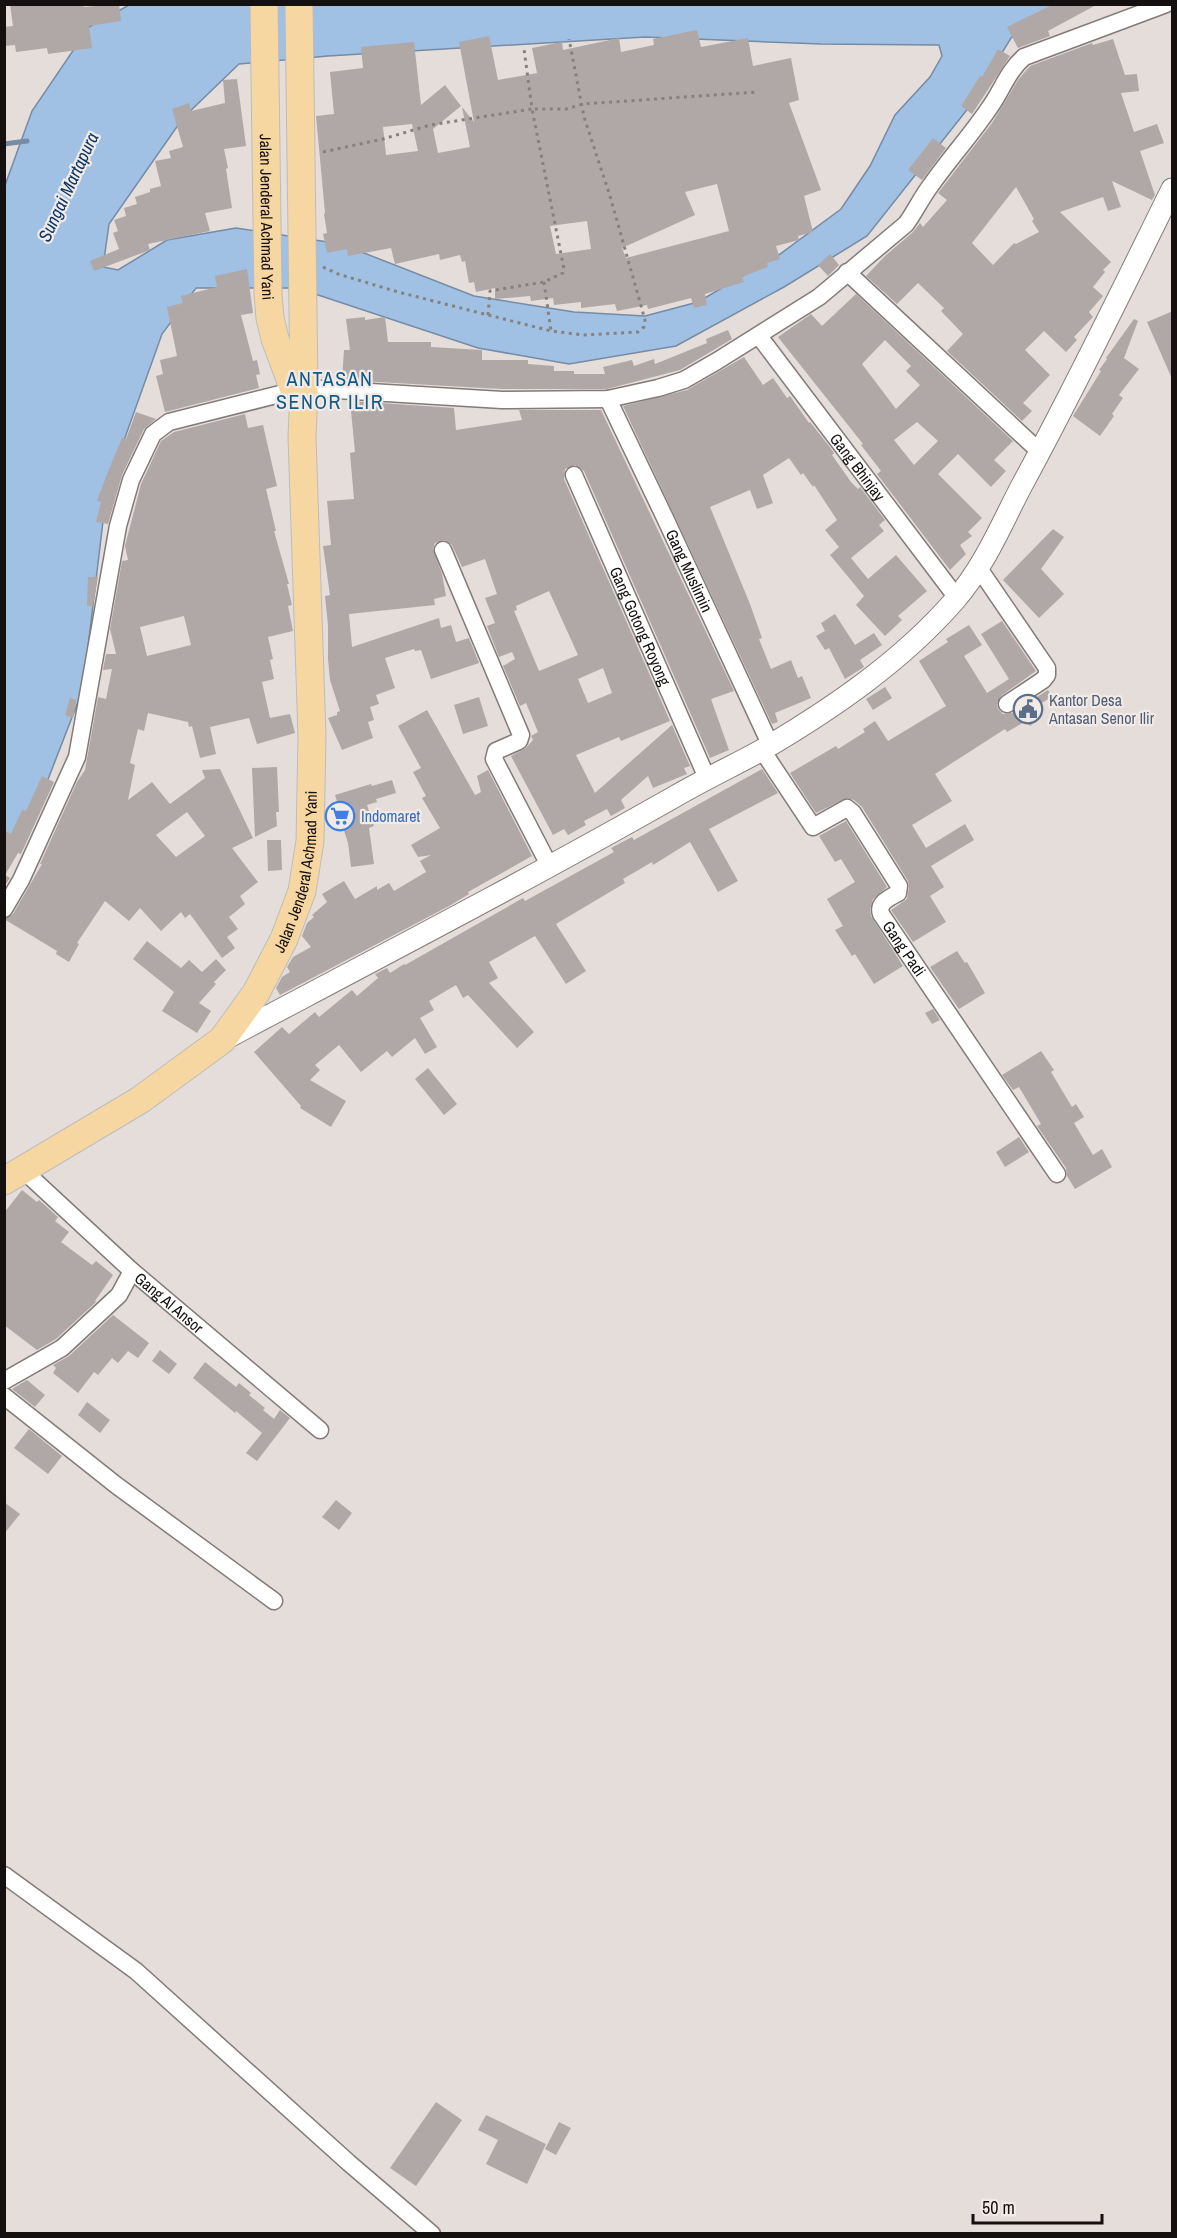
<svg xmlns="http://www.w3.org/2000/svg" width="1177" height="2238" viewBox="0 0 1177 2238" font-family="'Archivo Narrow',sans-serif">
  <rect width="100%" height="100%" fill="#e5ddda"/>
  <path fill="#a0c0e4" stroke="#768ba4" stroke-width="1.5" fill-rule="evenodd" d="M129,5h931l-49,33 -45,73 -99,125 -83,51 -108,59 -107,18 -91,-16 -181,-60h-101l-34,46 -55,154 -24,201 -43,111 -35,56 -1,-668 28,-77 57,-84zM645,37l176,7 118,1 3,11 -12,21 -35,38 -25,51 -29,43 -61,45 -82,48 -53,14 -71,-4 -100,-16 -133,-52 -105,-16 -69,12 -49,30 -15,-3 6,-43 74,-106 56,-54 89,-8z"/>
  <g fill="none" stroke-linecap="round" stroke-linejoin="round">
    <path stroke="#768ba4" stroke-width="5" d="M4,144l23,-3"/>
  </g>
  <path fill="#b0a8a6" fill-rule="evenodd" d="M10,4h74v3l35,-3 2,17 -32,5 3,22 -44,6 -1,-6 -31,4 -1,-7 -11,1v-19l9,-1z
    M1054,4h44l-50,27 2,5 -32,12 -11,-21z
    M697,30l4,17 47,-9 5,28 38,-8 8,42 -10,3 32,87 -17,6 9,36 -15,4 1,4 -23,6 4,13 -13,4 1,4 -26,10 2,5 -39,12 2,11 -13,3 -3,-10 -43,11 -1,-4 -30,6 -2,-7 -34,4v-6l-27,3 -1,-7 -22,3 -1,-5 -35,3v-11l-19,4 -2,-10 -5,1 -4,-22 -3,1 -2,-7 -20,5 -1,-6 -44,10 -4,-16 -43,8 -1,-7 -20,4 -4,-19 4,-1 -3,-19 1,-1 -9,-97 18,-2 -4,-42 33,-4 -2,-21 53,-5 7,63 24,-20 16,21 -28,23 5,24 32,-6 -8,-40 12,15 -15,-80 30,-6 9,44 39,-7 -5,-25 30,-6 1,8 56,-12 2,14 33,-7 -1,-6zM412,124l6,27 -32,4 -3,-28zM717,184l12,47 -103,27 -4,-10 73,-33 -10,-23zM587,221l4,28 -35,5 -6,-28z
    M1113,39l12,36 12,-1 2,17 -18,2 13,39 23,-8 7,19 -24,8 15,44 -3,5 -40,-19 9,26 -13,4 -5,-14 -43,15 51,50 -8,8 2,2 -12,15 10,9 -14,16 4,5 -19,20 3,3 -11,12 -22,-21 -19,19 25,25 -27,28 9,8 -10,10 -75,-70 16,-17 -22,-23 3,-3 -26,-25 -21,21 -31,-28 19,-20 28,-24 7,-9 3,4 24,-27 -9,-7 54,-70 26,-43 12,-14 62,-23 1,2zM1016,187l18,32 -2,2 7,11 -23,12 -2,-1 -21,22 -21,-22z
    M998,49l12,7 -38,58 -11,-8 19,-30 2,1z
    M237,79l9,67 -22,3 4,19 -2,1 6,39 -27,5 5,18 -62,13 2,6 -56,21 -4,-10 29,-12 -6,-16 5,-2 -4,-11 12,-4 -2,-8 13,-4 -2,-7 15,-5v-3l11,-3 -6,-25 16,-3 -2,-7 14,-4 -11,-38 17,-6 2,8 34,-8 -2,-23z
    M933,138l13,10 -24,32 -14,-10z
    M830,254l9,11 -11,11 -10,-11z
    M247,269l6,44 -12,2 12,46 4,-1 3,14 -4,1 3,13 -94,24 -9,-36 7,-2 -3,-14 17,-4 -10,-49 16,-4 -2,-7 36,-9 -2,-11z
    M856,294l157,147 -19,19 12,11 -15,16 -33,-33 -20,20 44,44 -14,14 4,4 -12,9 6,9 -16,16 -73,-96 4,-3 -20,-26 2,-1 -85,-107 33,-23 11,12zM885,340l26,26 -5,5 14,14 -24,24 -34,-45zM917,422l21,19 -24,24 -20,-25z
    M1173,311v70l-26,-59z
    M365,317v3l20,-3 3,25h43v5l51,3v10h46v4l26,2v5h20v3h31l-2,-7 29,-7 2,6 20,-7 1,5 52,-21 -1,-4 22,-9 4,9 -52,31 -73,19h-105l-160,-9 2,-30h6l-4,-31z
    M1134,319l4,2 -14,37 15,11 -20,26 4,3 -11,16 2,2 -14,20 -27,-20 28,-45 -2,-1 8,-11 -1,-1z
    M744,357l19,28 10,-7 14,20 3,-2 19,27 1,-1 19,24 5,7 -2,2 19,27 7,7 2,-2 25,33 -6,5 5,6 -33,27 17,21 28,-24 31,36 -29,25 4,4 -17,16 -29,-31 8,-9 -34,-41 9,-8 -14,-17 12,-10 -23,-35 -1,2 -10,-14 -2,2 -12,-17 -26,17 10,28 -16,6 -7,-19 -40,17 40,97 12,34 -3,1 12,30 20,-9 7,18 4,-2 9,22 -36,15 3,9 -6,2 -149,-318 64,-16z
    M350,401l104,7 2,22 66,-10 -3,-10h82l133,281 -23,8 18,51 -19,8 -126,-287 -9,-6 -10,4 -1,10 106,242 -49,20 -2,-4 -43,18 19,38 77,-68 18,41 -6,2 3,6 -34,14 -5,-12 -27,24 4,8 -14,8 -4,-7 -23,12 2,4 -18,10 -4,-6 -11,6 -42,-79 15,-8 7,-8 -2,-4 7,-4 -12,-29 -6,3 -17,-40 12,-7 -3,-7 -13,5 -12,-31 8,-3 -10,-25 12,-4 -12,-35 -23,8 -10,-22 -8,-5 -9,3 -2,6 9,25 4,22 -12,3 1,6 -86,9 3,33 87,-29 2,10 10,-3 5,17 13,-4 10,25 -48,16 -10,-29 -6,1 -1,-2 -29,9 10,30 -19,7 3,9 -9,3 4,13 -6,2 5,16 -31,12 -14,-32 9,-3v-3l3,-1 -10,-31 -2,-21v-34l-3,-29 5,-1 -7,-49 8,-1 -4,-44 27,-2 -4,-46 5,-1zM549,591l29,64 -39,16 -25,-60 3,-1 -1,-4zM603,668l9,25 -24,10 -10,-24z
    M136,412l20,7 -12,10 -22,46 -14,49 -12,-2 5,-20 -4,-1 10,-27 15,-36 4,1z
    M245,414l3,14 15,-3 14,61 -11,3 10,42h-2l15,53h-2l5,21 -4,1 5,25 -25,6 5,22 -3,1 4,19 -12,3 8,36 20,-4 5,19 -38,11 -8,-26 -39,9 6,27 -16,4 -8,-32 -3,1 -1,-5 -40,-9 -4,18 -6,-2 -8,34 5,2 -7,35 24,-18 18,22 35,-26 -3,-8 18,-1 33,69 -21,10 26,34 -18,14 5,8 -16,13 9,12 -11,8 8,11 -13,10 -32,-44 -5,4 -4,-6 -20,19 -21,-23 -11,13 -24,-20 -28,42 2,1 -10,18 -13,-8 1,-3 -53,-32 9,-5 29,-50h-2l37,-82 8,-12 13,-73 8,2 6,-30 -9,1 3,-16h10l-6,-25 12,-68 6,-1 -3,-14 16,-62 20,-43 13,-9zM184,616l7,29 -44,11 -7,-29zM187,812l18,24 -29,21 -20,-22z
    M1053,529l11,8 -23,32 23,25 -25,24 -36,-38z
    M88,577h10l-5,29h-6z
    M835,614l20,31 19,-12 8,12 -22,15 4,7 -19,12 -16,-31 -4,2 -9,-14 9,-5 -4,-8z
    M1002,621l34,50 -35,25 -4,8 1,5 5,5 9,-1 36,-23 4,7 -14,8 3,6 -4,2 3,5 -10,8 -4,-5 -19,11 -2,-3 -70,45 17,27 -40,24 14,23 39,-24 9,16 -43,26 13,21 -14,9 16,26 -33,20 -22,-32 16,-11 2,-12 -1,-6 -46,-74 -8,-7 -7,-2 -31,15 -26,-40 46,-27 2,3 27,-17 -2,-3 12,-8 13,20 58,-35 -27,-45 29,-19 -2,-3 23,-14 13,20 -18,11 23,37 22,-14 -28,-45z
    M885,687l7,11 -19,12 -7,-11z
    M479,697l9,29 -25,8 -9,-29z
    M70,698l6,2 -3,18 -8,-3z
    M427,710l48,85 6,-3 -4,-16 11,-6 44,86 -64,36 1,2 -20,12 -169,89 -4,-7 6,-11 8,-5 -3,-5 6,-10 18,-10 -9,-11 5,-13 7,-6 -2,-2 15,-13 -5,-8 22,-13 11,18 22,-13v4l12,-7 5,8 32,-19 -6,-11 11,-6 -13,2 -7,-12 29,-17 -18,-30 4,-2 -13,-24 8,-4 -23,-42z
    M277,767l2,45h-3l1,14 -22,11 -3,-69z
    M762,769l16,24 -69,36 29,52 -20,11 -28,-50 -37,23 -1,-3 -29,17 2,4 -69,41 30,47 -20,13 -31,-48 -46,26 9,16 -9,5 45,49 -17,16 -49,-53 -5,3 -7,-13 -27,16 5,9 -14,8 17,29 -12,7 -10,-16 -23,19 -5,-6 -26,21 -22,-27 -24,20 5,5 -10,10 36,21 -15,26 -31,-19 1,-2 -47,-54 28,-25 7,7 26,-22 4,5 33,-27 5,6 21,-18 -3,-4 12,-6 3,5 14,-9 1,1 118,-67 2,3 89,-49 -3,-4 21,-11 2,3z
    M42,776l12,6 -33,72 -3,-1 -13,22 5,3 -6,9v-57l7,4 11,-24 4,1z
    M392,780l4,13 -20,6 1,3 -10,3 7,21 -5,2 5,36 -23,3 -3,-24 -8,-25 2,-1 -7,-22 36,-11 1,2z
    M846,821l41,66 -14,12 -3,10 1,7 32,50 -29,18 -19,-30 -3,2 -17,-26 8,-4 -16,-27 28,-17 -14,-23 -6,3 -16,-26z
    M267,840h14l1,30 -14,1z
    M147,941l34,27 8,-8 13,12 14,-13 10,11 -12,12 2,2 -17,19 12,8 -14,22 -35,-22 12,-19 -41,-33z
    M957,951l8,12 2,-1 18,31 -26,16 -29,-42z
    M933,1009l7,11 -8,4 -7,-11z
    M1041,1051l13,19 -3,2 21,35 4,-3 8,13 -10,6 19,32 9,-6 10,18 -37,22 -8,-13 -1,-8 -29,-42 4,-2 -22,-37 -6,3 -11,-15z
    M428,1068l29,36 -13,11 -29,-36z
    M1019,1137l10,15 -24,15 -9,-15z
    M22,1190l15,12 2,-2 19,17 -3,4 14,11 -8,10 31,23 4,-4 17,14 -18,26 1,1 -40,37 -19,11 -33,-25v-112z
    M113,1315l36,28 -11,15 -10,-7 -10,12 -6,-5 -14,17 -4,-3 -16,21 -25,-20 3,-5 -3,-3 16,-9z
    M160,1350l17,14 -8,10 -17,-13z
    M205,1362l31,25 3,-4 12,10 -2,2 16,13 -2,2 11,9 6,-9 10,8 -33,43 -11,-8 16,-20 -26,-22 -1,2 -42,-35z
    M27,1380l18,15 -10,12 -23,-18z
    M87,1402l23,18 -10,13 -22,-18z
    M29,1429l33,27 -14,18 -34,-26z
    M336,1500l16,13 -13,17 -17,-13z
    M4,1502l16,12 -16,20z
    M436,2102l26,18 -46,66 -26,-18z
    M486,2115l60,29 -19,40 -41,-20 12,-24 -20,-10z
    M559,2122l12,6 -15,27 -11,-6z"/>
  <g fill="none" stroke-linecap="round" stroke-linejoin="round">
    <g stroke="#827b78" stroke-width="19">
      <g id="minor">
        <path d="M847,272l193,180"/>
        <path id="s1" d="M759,336l198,262"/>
        <path id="s2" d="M608,399l57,119 105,226"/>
        <path id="s3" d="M574,475l133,303"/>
        <path d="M443,550l78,185 -2,6 -23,10 -2,8 56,108"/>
        <path d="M978,567l69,101v7l-4,5 -36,24"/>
        <path id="s4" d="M762,750l51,77 34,-19 6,5 46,73 -1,7c-9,5 -21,10 -17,21l176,260"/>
        <path d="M4,909l17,-29 56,-123 41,-231 13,-46 22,-46 16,-12 135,-34 198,12 106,-1 50,-11 26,-8 33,-19 102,-64 87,-73c9,-12 15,-26 25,-39 19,-27 41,-51 59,-78 12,-17 18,-36 34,-50l142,-53"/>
        <path id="s5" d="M24,1171l108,100 188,159"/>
        <path d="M4,1381l58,-33 57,-53 13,-24"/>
        <path d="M4,1396l112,89 158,116"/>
        <path d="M4,1875l132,96 213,192 83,71"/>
      </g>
    </g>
    <g stroke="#827b78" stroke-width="23">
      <path id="tertiary" d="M223,1040c151,-80 303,-159 451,-243 29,-17 59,-31 88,-47 70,-41 140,-89 193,-150 29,-33 47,-77 67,-115 53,-97 101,-197 150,-296"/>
    </g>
    <g stroke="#bdbcbc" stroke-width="29">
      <g id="trunk">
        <path id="s6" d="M264,4l4,290 2,24 5,21 21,56"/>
        <path id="s7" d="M4,1181l136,-81 82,-60 34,-47 28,-54 18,-48 8,-50 2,-105 -10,-299 2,-49 -5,-384"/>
      </g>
    </g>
    <path stroke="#86807e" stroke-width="3" stroke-dasharray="3 4.5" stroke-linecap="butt" d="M323,152l60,-13 47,-14 102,-16 -8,-60
      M323,267l15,7 60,18 153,39 33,4 54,-3 6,-5 1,-7 -35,-124 -26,-79 -15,-78
      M544,282l7,49
      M488,315l2,-24 54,-9 19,-9 1,-4 -32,-160h34l17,-5 174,-12"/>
    <use href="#minor" stroke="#fff" stroke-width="16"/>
    <use href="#tertiary" stroke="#fff" stroke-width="21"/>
    <use href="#trunk" stroke="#f6d7a2" stroke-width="27"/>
  </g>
  <defs>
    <g id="civic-ring" transform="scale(1.5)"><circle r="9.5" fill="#f2eae7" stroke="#5c6f8a" stroke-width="1.5"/><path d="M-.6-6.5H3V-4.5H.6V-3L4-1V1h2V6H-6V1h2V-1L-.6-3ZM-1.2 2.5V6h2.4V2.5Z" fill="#5c6f8a"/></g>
    <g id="supermarket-ring" transform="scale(1.5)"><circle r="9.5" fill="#f2eae7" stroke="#3f7fe0" stroke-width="1.5"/><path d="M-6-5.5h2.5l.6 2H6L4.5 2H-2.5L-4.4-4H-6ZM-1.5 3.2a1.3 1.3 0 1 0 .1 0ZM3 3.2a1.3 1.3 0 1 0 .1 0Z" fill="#3f7fe0"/></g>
  </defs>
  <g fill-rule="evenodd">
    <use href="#civic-ring" x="1028" y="709"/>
    <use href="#supermarket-ring" x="340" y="816"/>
  </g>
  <g text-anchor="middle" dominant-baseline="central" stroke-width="4.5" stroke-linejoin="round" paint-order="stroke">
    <g font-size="16" fill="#13100f" stroke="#f2eae7">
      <text stroke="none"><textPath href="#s6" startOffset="213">Jalan Jenderal Achmad Yani</textPath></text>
      <text stroke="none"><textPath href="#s1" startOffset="164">Gang Bhinjay</textPath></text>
      <text stroke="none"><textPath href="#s2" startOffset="190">Gang Muslimin</textPath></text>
      <text stroke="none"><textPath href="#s3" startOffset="165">Gang Gotong Royong</textPath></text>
      <text stroke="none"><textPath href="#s7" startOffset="448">Jalan Jenderal Achmad Yani</textPath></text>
      <text stroke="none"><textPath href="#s4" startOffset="304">Gang Padi</textPath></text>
      <text stroke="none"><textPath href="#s5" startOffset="196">Gang Al Ansor</textPath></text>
    </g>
    <g font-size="16" fill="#4e5e75" stroke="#f2eae7" text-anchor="start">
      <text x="1049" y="700">Kantor Desa<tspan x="1049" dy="18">Antasan Senor Ilir</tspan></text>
    </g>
    <g font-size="16" fill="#366cbe" stroke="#f2eae7" text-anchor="start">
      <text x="361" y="816">Indomaret</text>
    </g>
    <g font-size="18" font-style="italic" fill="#093865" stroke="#f2eae7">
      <text transform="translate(68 187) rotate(-65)">Sungai Martapura</text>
    </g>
    <g font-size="20" letter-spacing="1.5" fill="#115b88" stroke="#f2eae7">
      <text x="330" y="378">ANTASAN<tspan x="330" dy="23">SENOR ILIR</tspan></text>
    </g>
  </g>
  <rect width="1177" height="2238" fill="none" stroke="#13100f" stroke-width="12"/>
  <path d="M973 2214v9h129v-9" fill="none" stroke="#13100f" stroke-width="3"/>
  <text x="982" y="2214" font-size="18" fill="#13100f" stroke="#f2eae7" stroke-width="4.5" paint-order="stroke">50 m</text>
</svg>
